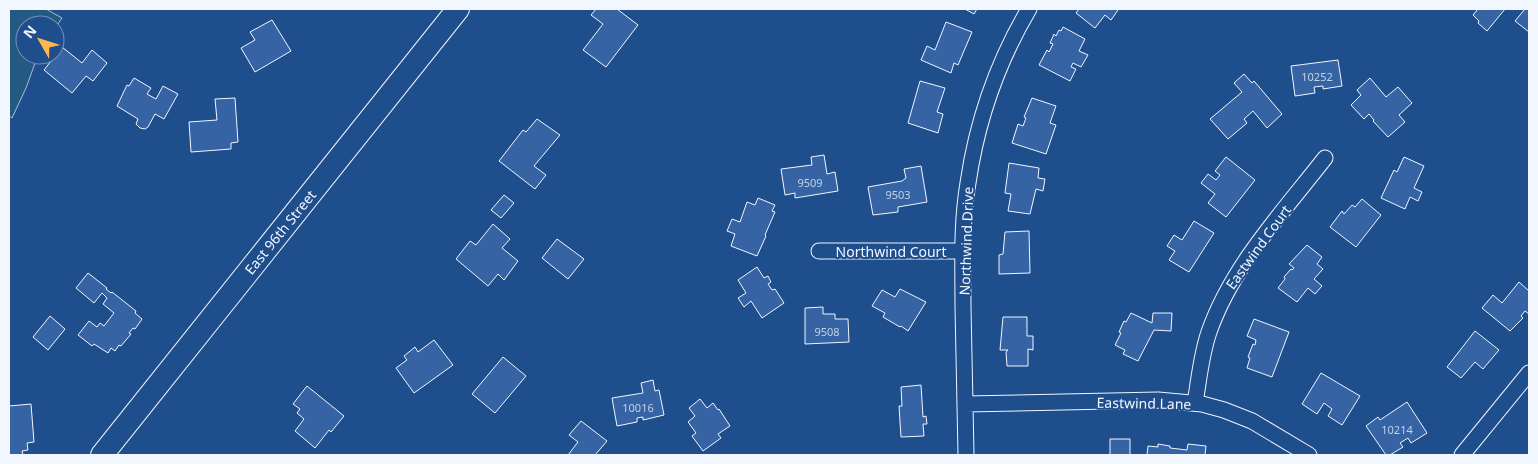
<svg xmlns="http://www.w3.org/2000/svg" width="1538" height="464" viewBox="0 0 1538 464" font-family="'Noto Sans',sans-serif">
  <rect width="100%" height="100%" fill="#1f4e8c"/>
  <path fill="#245a82" stroke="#a8bbd7" d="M9,9h37l16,9 -7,10v-3h-30v30h13l-12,33 -14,30 -3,-2z"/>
  <path fill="#3563a3" stroke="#f2f6ff" d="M596,9h21l21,16 -32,42 -23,-17 20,-26 -12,-9z
    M965,9h12l-3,5z
    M1079,9h37l2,1 -7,10 -6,-5 -10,13 -19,-15z
    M1478,9h27l-18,22 -9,-8 1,-2 -6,-6z
    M1525,9h4v23l-14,-11z
    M272,20l19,31 -36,21 -14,-24 14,-8 -5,-8z
    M946,22l26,10 -14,33 -4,-2 -3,10 -30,-13 6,-14 8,4z
    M1063,27l22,12 -6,12 9,4 -7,12 -8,-4 -2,4 5,2 -6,12 -31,-16 8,-15 2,2 4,-8 -3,-1 4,-9 2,2 3,-6 2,1z
    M62,47l20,16 10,-13 15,13 -14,18 -7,-5 -14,17 -28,-23z
    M1338,60l4,26 -19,3v-3l-9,1 1,6 -20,3 -4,-30z
    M1244,74l8,9 2,-2 28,33 -15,14 -14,-17 -9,8 3,4 -19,16 -18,-20 32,-27 -8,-9z
    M134,78l17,10 -4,6 9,5 7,-13 15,8 -14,25 -9,-5 -7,13 -3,2 -5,-1 -4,-4 2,-5 -21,-13 10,-21 2,1z
    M1370,78l16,19 12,-10 14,16 -13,12 6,7 -17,15 -15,-16 1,-1 -5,-6 -5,5 -13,-14 10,-10 -4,-5z
    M920,81l25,7 -8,24 6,2 -5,19 -30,-10z
    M235,98l3,44 -7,1v6l-40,3 -2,-30 28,-2 -2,-21z
    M1032,98l24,8 -6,17 6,2 -10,29 -34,-11 6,-19 5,2 3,-8 -2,-1z
    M537,119l23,16 -26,31 12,9 -11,14 -36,-28 24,-31 3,2z
    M824,155l3,19 8,-2 3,19 -43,7v-5l-10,2 -4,-26 31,-4 -1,-8z
    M1226,157l29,23 -29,37 -18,-14 7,-9 -14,-11 7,-9 8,6 4,-5 -5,-4z
    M1404,157l20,9 -10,22 8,4 -4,9 -8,-4 -5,12 -24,-11 13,-28 3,2z
    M1009,163l30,5 -1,10 7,1 -2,12 -7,-2 -6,25 -22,-3 3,-17 -6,-1z
    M921,166l6,36 -29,5v5l-25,3 -5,-28 34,-6 4,-3 -2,-9z
    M504,195l10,8 -13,15 -10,-8z
    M758,198l17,7 -3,6 3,1 -10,23 1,1 -9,20 -26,-10 4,-12 -8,-3 5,-12 8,3 7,-20 8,3z
    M1362,199l19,16 -25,32 -26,-20 12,-16 2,3 8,-9 3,2z
    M1194,221l20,12 -25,39 -20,-12 6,-9 -8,-5 7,-11 8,5z
    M493,224l17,15 -8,9 16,13 -14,19 -6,-6 -10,12 -32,-27 14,-18 6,4z
    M1029,231l1,42 -31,1v-19l4,-1 2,-22z
    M557,239l27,20 -16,20 -26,-21z
    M1307,245l15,12 -5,7 6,5 -9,10 8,7 -7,8 -7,-6 -11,14 -19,-14 7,-9 -1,-2 7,-8 1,1 2,-2 -5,-4z
    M757,267l7,11 4,-2 3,6 -3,2 4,6 3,-1 9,14 -22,15 -11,-17 -7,6 -6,-9 8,-5 -8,-13z
    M88,273l19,15 -1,1 5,4 1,-1 24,19 -1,2 7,6 -7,10 -2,-1 -4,5 2,1 -10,12 -2,-1 -4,6 -4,-3 -3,5 -14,-9 -2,2 -14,-11 11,-14 8,6 3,-4 4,3 10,-13 -11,-9 4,-6 -5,-5 -8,10 -18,-15z
    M1519,282l10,9v23l-4,-3 -4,5 2,2 -13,13 -28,-23 11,-13 9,8z
    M900,289l26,13 -18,29 -7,-5 -1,1 -17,-10 2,-4 -13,-7 10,-16 13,7z
    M823,307v7h12v5h13l1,23 -44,2v-36z
    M1131,313l21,10 1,-10h19l-1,18 -17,-1 -16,31 -15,-7 2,-4 -10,-5 6,-12 -2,-1 5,-11 2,1z
    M50,316l15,13 -17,21 -15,-13z
    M1003,317h24v19h6v14l-5,-1v17h-21l-1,-14 2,-2h-8z
    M1254,319l35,13 -17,45 -25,-9 3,-10 -2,-1 5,-13 2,1 1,-5 -9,-4z
    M1475,331l24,19 -16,19 -8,-7 -14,16 -14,-11z
    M434,340l19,25 -39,28 -18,-25 11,-8 -3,-4 11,-9 3,5z
    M503,357l23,19 -31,37 -23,-19z
    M1321,373l39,23 -18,29 -14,-9 4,-7 -8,-6 -7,11 -15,-10z
    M653,380l2,11 4,-1 5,25 -21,5v-3l-6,1v4l-20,4 -5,-28 31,-5 -2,-10z
    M921,385l2,32 3,-1 1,8h-4l1,12 -23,1 -2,-31h3l-1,-19z
    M307,386l37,30 -13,16 -2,-2 -14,18 -20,-17 9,-12 -7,-6 3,-4 -7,-5z
    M700,399l7,9 6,-5 5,7 1,-1 11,17 -12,8 3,4 -18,13 -11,-15 4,-3 -8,-11 7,-6 -6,-8z
    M1407,402l20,31 -16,10 -3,-5 -8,5 3,4 -13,8h-4l-20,-29 12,-9 2,3z
    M31,404l3,38 -7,1 1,7 -6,1 1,4h-14v-49z
    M581,421l26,20 -12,14h-27l10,-13 -9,-7z
    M1110,439h20v16h-51h31z
    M1158,444l12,2v2l17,2 1,-6 18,2 -1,9h-58l1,-9 10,1z"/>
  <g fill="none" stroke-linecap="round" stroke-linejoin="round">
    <g stroke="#f2f6ff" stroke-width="17">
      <path id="minor" d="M819,251h143
        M1195,403c4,-23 6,-48 14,-71 23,-66 74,-120 116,-174
        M965,404l193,-4 44,4 22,6 28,11 57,34
        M966,455c-1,-49 -2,-98 -3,-148 0,-41 -2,-83 5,-124 9,-62 29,-120 61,-174
        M1462,455l67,-82"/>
    </g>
    <g stroke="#f2f6ff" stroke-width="24">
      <path id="primary" d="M102,455l356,-446"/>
    </g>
    <use href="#minor" stroke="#1f4e8c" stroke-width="15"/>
    <use href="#primary" stroke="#1f4e8c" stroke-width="22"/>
  </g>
  <g text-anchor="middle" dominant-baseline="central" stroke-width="4" stroke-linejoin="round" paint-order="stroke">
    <g font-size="11" fill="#c3d1e8">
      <text x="1317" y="76">10252</text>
      <text x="810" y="182">9509</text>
      <text x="898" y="194">9503</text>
      <text x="827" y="331">9508</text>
      <text x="638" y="407">10016</text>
      <text x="1397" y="429">10214</text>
    </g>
    <g font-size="14" fill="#f2f6ff" stroke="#1f4e8c">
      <text transform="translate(280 232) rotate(-51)">East 96th Street</text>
      <text transform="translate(966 241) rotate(-88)">Northwind Drive</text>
      <text transform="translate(1258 247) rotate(-54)">Eastwind Court</text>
      <text x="891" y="251">Northwind Court</text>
      <text transform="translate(1144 403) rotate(1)">Eastwind Lane</text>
    </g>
  </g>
  <rect width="1538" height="464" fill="none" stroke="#f2f6ff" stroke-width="20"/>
  <g transform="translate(40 40) rotate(309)"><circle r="24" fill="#1f4e8c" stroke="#7391ba"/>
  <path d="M0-4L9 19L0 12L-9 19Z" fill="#ffb74d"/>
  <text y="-8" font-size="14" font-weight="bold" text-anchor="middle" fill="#f2f6ff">N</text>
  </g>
</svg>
